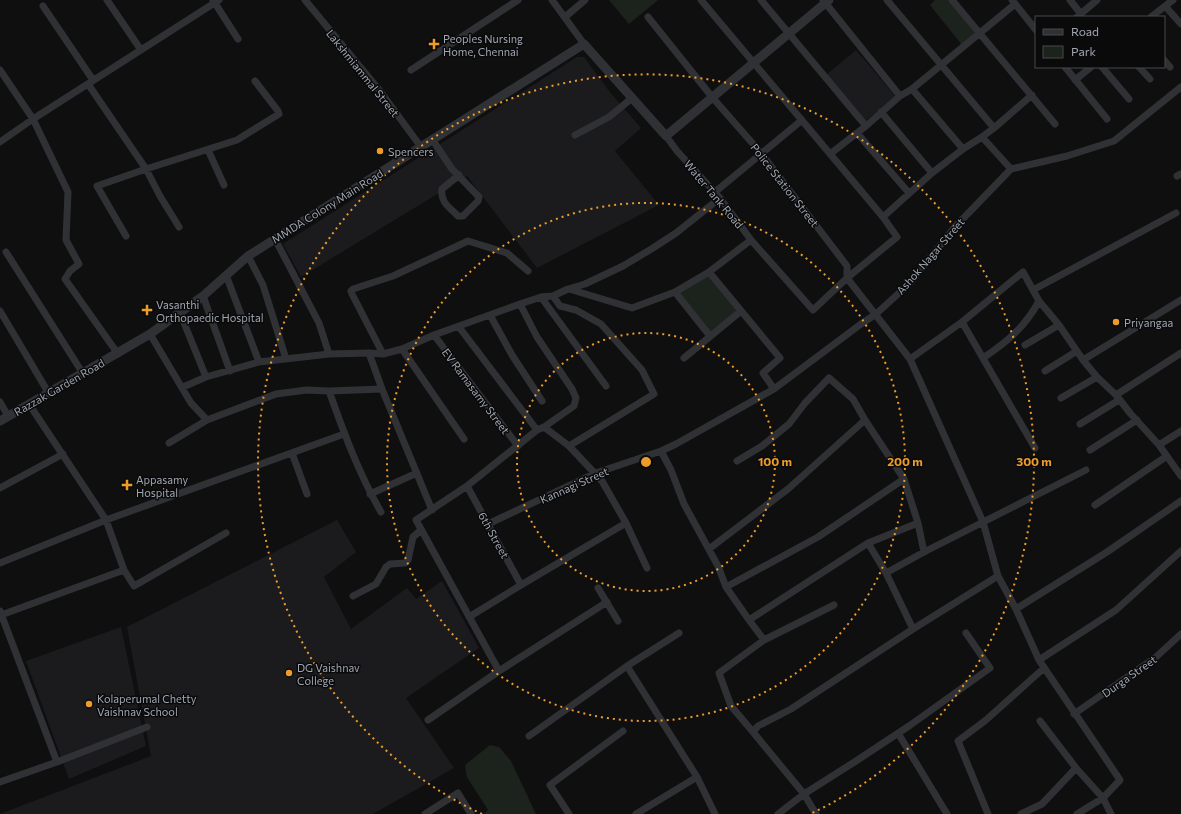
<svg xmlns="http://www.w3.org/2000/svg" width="1181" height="814" viewBox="0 0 1181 814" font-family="Commissioner,sans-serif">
  <rect width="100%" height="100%" fill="#0f0f10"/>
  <path fill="#1b1b1d" d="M856,50l40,47 -31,24 -39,-46z
    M577,57h7l25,34 32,37 -26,23 44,54 -122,63 -70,-92 -166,101 -18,-33z
    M337,520l19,32 -32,25 27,52 56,-41 9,11 26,-18 37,67 -73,50 48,70 -81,46h-373l151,-58 -24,-129z
    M121,627l25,119 -77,33 -43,-118z"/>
  <path fill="#1c231c" d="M609,0h49l-29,24z
    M935,0h13l27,33 -13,12 -32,-40z
    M710,274l29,38 -29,23 -32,-42z
    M490,745l9,2 12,14 25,53h-52l4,-4 -21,-33 -2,-12z"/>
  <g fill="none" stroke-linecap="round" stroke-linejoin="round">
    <path stroke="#303135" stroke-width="7" d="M107,0l34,50
      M213,0l25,39
      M305,0l75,91 41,56
      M552,0l32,44
      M761,0l105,126
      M823,0l77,96
      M952,0l103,124
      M1012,0l24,30
      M1070,0l11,14
      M43,6l50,74
      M1165,6l16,18
      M565,17l20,-17
      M648,17l64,80 49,56 86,113v12
      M1077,17l20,-17
      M1151,17l22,-17
      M1164,60l6,7
      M1065,67l42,52
      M1102,67l27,32
      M1139,67l11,12
      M0,70l33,49 35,73 -2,48 13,24 -9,7 -5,8 53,75
      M411,70l107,-70
      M1075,80l16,-13
      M88,84l58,85 14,27 19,31
      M912,89l51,60
      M881,112l51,61
      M994,128l38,-33
      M857,133l52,60
      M575,135l34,-18 23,-19
      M666,136l11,15 43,47 31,42 62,70 34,-32 50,-41 -14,-20 -182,-217
      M982,137l29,32
      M432,139l20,30 27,28 -1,4 -15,15h-5c-9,-9 -18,-14 -16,-27l17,-14
      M0,142l33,-23 186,-119
      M208,150l16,35
      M830,154l36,-28 34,-30 12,-7 103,-85
      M1177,176l4,-2
      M715,192l87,-72
      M883,217l49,-44 31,-24 19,-12 12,-9 -107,-128
      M126,236l-29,-50 49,-17 91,-29 42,-26 -1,-3 -23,-30
      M275,239l44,84 10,31
      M6,252l76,120
      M248,256l15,29 23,74
      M709,272l71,86 -17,15 11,16
      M226,275l33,87
      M847,278l63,81 73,163 15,54 18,33 23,51 81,120 -17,18 -26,16
      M569,289l63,19 43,-16 34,-20 42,-32
      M1033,290l143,-77
      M675,292l35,44
      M203,296l27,75
      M541,297l65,89
      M520,304l17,33 35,52 4,9 -2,8 -30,21
      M0,311l48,81
      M180,313l26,64
      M490,315l22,40 30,46
      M962,322l73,126
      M459,327l78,103
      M150,334l41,69 16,17 69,-26 31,-4 22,1 53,-2
      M434,335l84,111
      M1025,345l34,-20
      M402,349l62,90
      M369,353l13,36 50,121
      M383,354l-31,-60 -1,-3 2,-2 40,-13 75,-35 39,12 21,18
      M684,358l57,-47
      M983,358c24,-16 42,-31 56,-57
      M910,359l52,-37 61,-50 16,29 20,24 24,35 14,17 19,18 14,18 29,32 22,31
      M1083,360l98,-60
      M1045,371l32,-20
      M183,387l23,-10 53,-15 70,-8 40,-1 14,1 19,-5 32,-14 86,-31 21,-7 12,-1 15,-7 17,-5 38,-18 30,-18 23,-15 44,-35
      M329,391c15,42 30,83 52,121
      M1116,395l65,-42
      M1061,398l36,-21
      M0,402l8,14
      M29,404l77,116 18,50 10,16 92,-53
      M1080,424l39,-24
      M169,443l38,-23
      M1159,445l22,-14
      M1090,450l47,-30
      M661,451l10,19 13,34 34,62 8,21 23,33 119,-77 50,-20
      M292,453l15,41
      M737,461l25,-15 27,-22 16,-21 24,-25 24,21 12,21
      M467,486l54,99
      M0,488l63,-34
      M370,494l47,-21
      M1095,505l72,-49
      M626,523l21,45
      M488,524l108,-51 65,-22 15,-7 98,-55 87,-65 15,-10 34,-31 44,-55 57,-59 56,-13 47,-15 67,-54
      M868,543l18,30 27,56
      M709,549l79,-60 77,-69 39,59 14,44 6,29
      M0,563l106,-43 238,-86
      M886,573l38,-21 162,-82
      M726,587l92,-50 86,-58
      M598,588l20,33
      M353,596l23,-12 10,-17 4,-3 15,-1 3,-3 5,-23 8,-7
      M1016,609l91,-57 74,-51
      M0,611l57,151
      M1,615l123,-45
      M469,617l52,-32 105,-62 -24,-42 -33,-35
      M749,620l15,20 -45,33 12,33 22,26
      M764,640l70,-35
      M1039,660l77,-50 65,-59
      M627,666l70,111 18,37
      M499,671l-83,-151 51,-34 70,-56 7,-3 25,19 85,-52 -12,-24 -41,-46 -25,-14 -16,-4 -7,-10
      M1074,714l82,-57 25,-23
      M428,720l71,-49 108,-69
      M1040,721l36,47 27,30 8,16
      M898,733l49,81
      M529,736l98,-70 52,-33
      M0,782l57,-20 90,-35
      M425,814l33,-21 13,21
      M569,814l-19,-29 73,-54
      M636,814l61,-37
      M778,814l26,-20 52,-33 53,-35 81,-58 -24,-35
      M816,814l-12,-20 -51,-62 5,-6 33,-17 122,-80 85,-53
      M988,814l-30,-73 28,-21 58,-52
      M1021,814l21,-10 34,-36"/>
    <path stroke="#303135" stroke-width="9" d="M0,421l150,-87 53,-38 45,-40 336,-212 82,92 163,-136"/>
  </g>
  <g fill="none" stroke="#ed9c2a" stroke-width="2" stroke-dasharray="2 4">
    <circle cx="646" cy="462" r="129"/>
    <circle cx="646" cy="462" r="259"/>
    <path d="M482 814A388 388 0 1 1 810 814"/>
  </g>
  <g fill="#ed9c2a" stroke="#0a0a0b" stroke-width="1.5">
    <path d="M432 38h4v4h4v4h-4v4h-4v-4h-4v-4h4z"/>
    <circle cx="380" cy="151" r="4"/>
    <path d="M145 304h4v4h4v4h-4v4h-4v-4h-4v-4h4z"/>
    <circle cx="1116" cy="322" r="4"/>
    <path d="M125 479h4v4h4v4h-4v4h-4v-4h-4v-4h4z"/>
    <circle cx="289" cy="673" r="4"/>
    <circle cx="89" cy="704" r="4"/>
  </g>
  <g text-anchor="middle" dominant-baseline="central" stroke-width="3" stroke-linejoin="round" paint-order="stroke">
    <g font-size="11" fill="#a0a7b1" stroke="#0a0a0b" text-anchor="start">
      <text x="443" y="38">Peoples Nursing<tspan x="443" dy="13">Home, Chennai</tspan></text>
      <text x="388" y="151">Spencers</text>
      <text x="156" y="304">Vasanthi<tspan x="156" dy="13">Orthopaedic Hospital</tspan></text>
      <text x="1124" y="322">Priyangaa</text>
      <text x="136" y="479">Appasamy<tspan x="136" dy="13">Hospital</tspan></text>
      <text x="297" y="667">DG Vaishnav<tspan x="297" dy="13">College</tspan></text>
      <text x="97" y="698">Kolaperumal Chetty<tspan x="97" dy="13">Vaishnav School</tspan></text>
    </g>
    <g font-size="11" fill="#a0a7b1" stroke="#0a0a0b">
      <text transform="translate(363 73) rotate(51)">Lakshmiammal Street</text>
      <text transform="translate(785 185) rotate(52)">Police Station Street</text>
      <text transform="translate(714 194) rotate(50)">Water Tank Road</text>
      <text transform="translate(327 206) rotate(-32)">MMDA Colony Main Road</text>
      <text transform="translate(930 256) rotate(-49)">Ashok Nagar Street</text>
      <text transform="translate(59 387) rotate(-30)">Razzak Garden Road</text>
      <text transform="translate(476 391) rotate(53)">EV Ramasamy Street</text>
      <text transform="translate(574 485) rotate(-24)">Kannagi Street</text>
      <text transform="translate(494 535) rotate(61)">6th Street</text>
      <text transform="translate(1129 676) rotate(-35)">Durga Street</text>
    </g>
  </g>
  <circle cx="646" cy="462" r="6" fill="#ed9c2a" stroke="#0a0a0b" stroke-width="2"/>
  <g font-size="12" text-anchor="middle" font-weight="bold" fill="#ed9c2a" stroke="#0a0a0b" stroke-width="3" stroke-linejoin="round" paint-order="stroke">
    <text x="775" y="466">100 m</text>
    <text x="905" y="466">200 m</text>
    <text x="1034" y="466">300 m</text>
  </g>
  <rect x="1035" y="16" width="130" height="52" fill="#0a0a0b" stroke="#46494d"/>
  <rect x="1043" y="29" width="20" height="6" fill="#303135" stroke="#46494d"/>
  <text x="1071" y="36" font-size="12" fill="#a0a7b1">Road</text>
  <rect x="1043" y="46" width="20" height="12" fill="#1c231c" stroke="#46494d"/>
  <text x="1071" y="56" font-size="12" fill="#a0a7b1">Park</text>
</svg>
